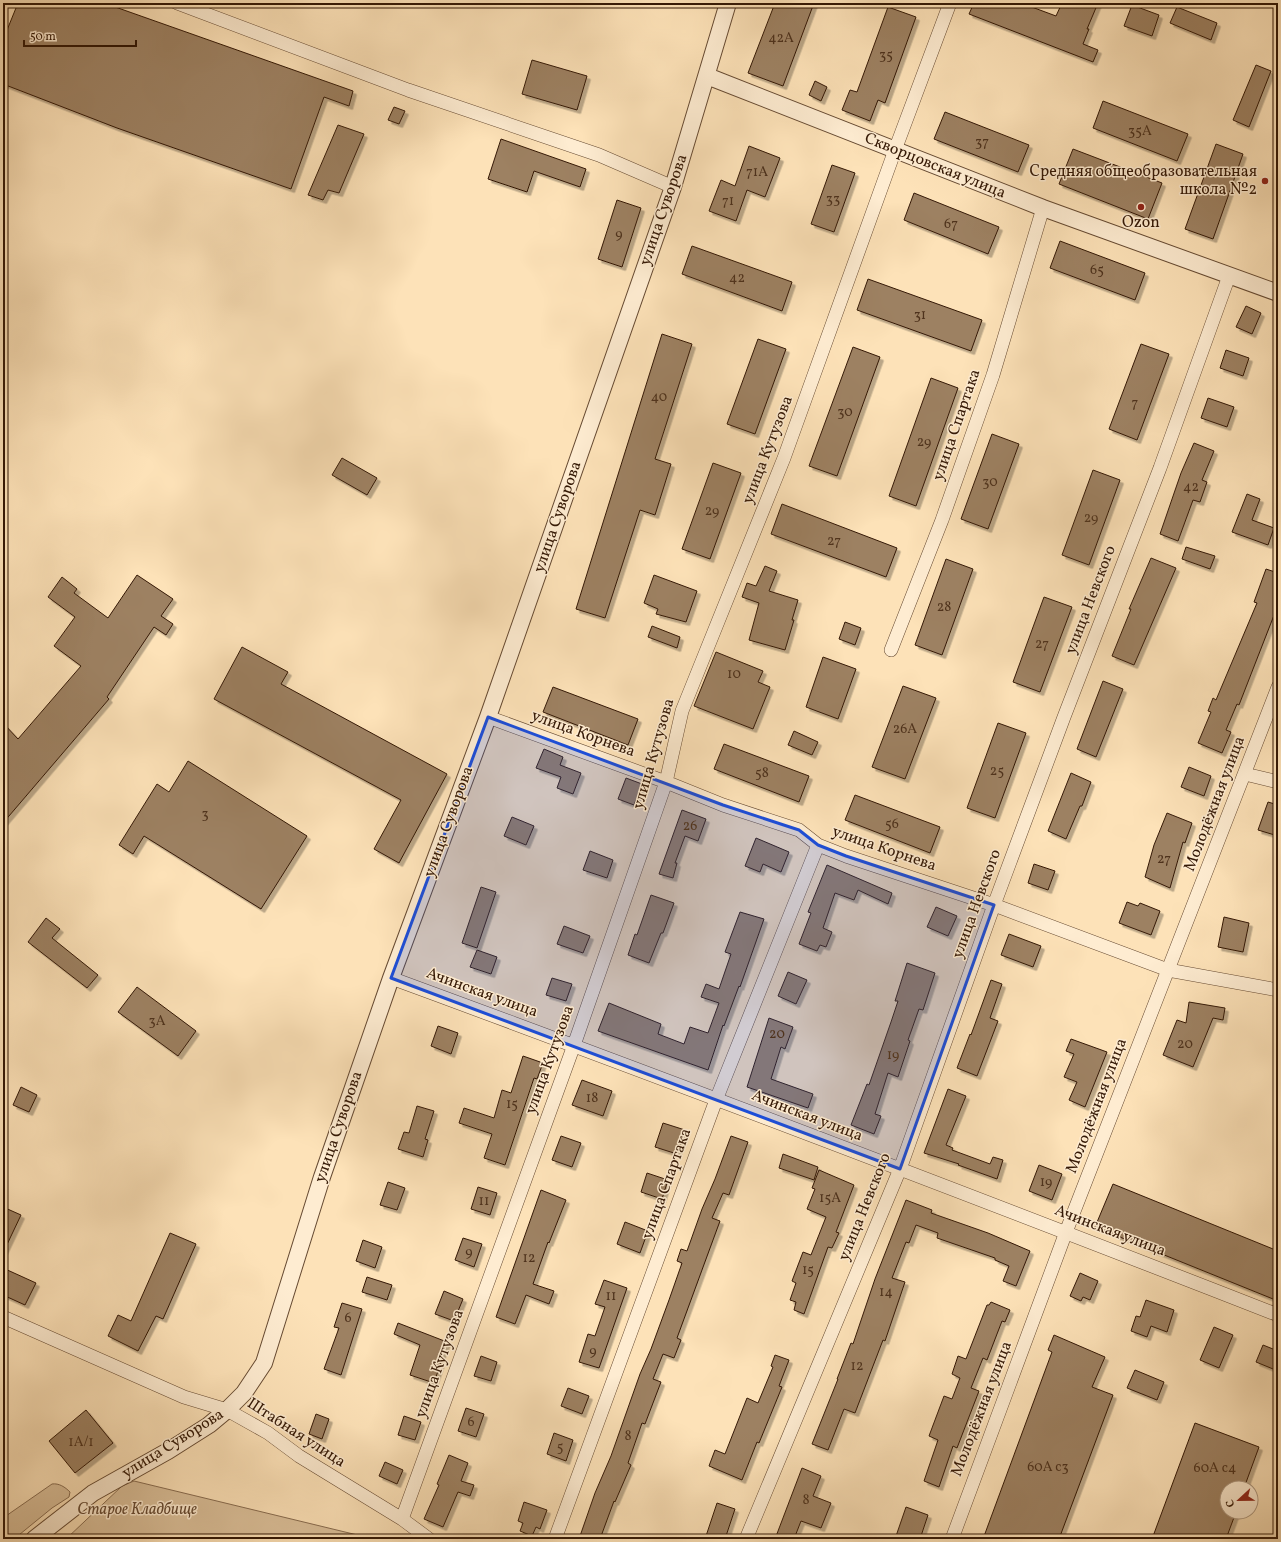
<svg xmlns="http://www.w3.org/2000/svg" width="1281" height="1542" viewBox="0 0 1281 1542" font-family="Vollkorn,serif">
  <defs>
    <filter id="shadow"><feDropShadow dx="3.5" dy="3.5" stdDeviation="0" flood-color="#0004"/></filter>
  </defs>
  <rect width="100%" height="100%" fill="#fde2b8"/>
  <filter id="stains"><feTurbulence type="fractalNoise" baseFrequency=".005" numOctaves="4"/><feColorMatrix values="0 0 0 0 .2 0 0 0 0 .09 0 0 0 0 .02 0 0 0 .5 -.17"/></filter>
  <radialGradient id="worn" r=".72"><stop offset=".6" stop-color="#630" stop-opacity="0"/><stop offset="1" stop-color="#630" stop-opacity=".3"/></radialGradient>
  <path fill="#dbc09a" stroke="#886c50" d="M134,1481l240,58h-308l56,-53z
    M52,1484c7,-1 13,3 18,8l-1,5 -17,11 -38,31h-11v-21z"/>
  <path fill="#9d8162" stroke="#341805" filter="url(#shadow)" d="M18,3h86l249,88 -4,15 -25,-9 -33,92 -174,-61 -114,-44v-44z
    M775,3h39l-31,83 -35,-13z
    M974,3h47l35,13 6,-13h36l-11,26h2l-6,15 15,6 -5,12 -124,-48z
    M1132,5l27,10 -7,21 -28,-10z
    M888,7l28,10 -31,86 -7,-3 -8,21 -28,-11 8,-20 7,2z
    M1177,7l40,16 -6,17 -41,-17z
    M532,60l55,16 -10,34 -55,-16z
    M1256,65l15,6 -22,56 -16,-7z
    M815,81l12,6 -6,14 -12,-6z
    M1103,101l85,33 -11,27 -84,-33z
    M394,107l11,4 -6,13 -11,-4z
    M945,112l84,33 -11,27 -84,-33z
    M338,125l26,9 -25,59 -11,-3 -5,10 -15,-5z
    M501,139l85,30 -6,18 -46,-16 -7,21 -39,-13z
    M1216,144l27,10 -30,85 -28,-10z
    M749,146l31,12 -15,39 -18,-7 -11,31 -27,-10 12,-31 14,6z
    M1073,149l89,34 -14,36 -89,-35z
    M832,165l23,8 -21,59 -23,-8z
    M914,193l85,34 -11,27 -84,-34z
    M617,200l24,8 -19,59 -24,-8z
    M1060,241l85,32 -10,27 -85,-32z
    M692,246l100,36 -10,29 -100,-37z
    M868,279l114,41 -11,31 -114,-41z
    M1246,306l15,7 -9,21 -16,-7z
    M662,334l30,10 -37,115 16,5 -16,51 -15,-5 -35,108 -29,-9z
    M758,339l28,10 -31,85 -28,-10z
    M1141,344l28,10 -32,86 -28,-11z
    M853,347l27,10 -43,119 -28,-10z
    M1226,350l23,8 -6,18 -23,-8z
    M931,378l27,10 -42,118 -27,-10z
    M1208,398l26,9 -7,20 -26,-9z
    M992,434l27,10 -31,85 -27,-10z
    M1194,443l20,8 -12,29 5,2 -7,20 -7,-2 -15,41 -18,-7 21,-61z
    M342,458l35,20 -10,17 -35,-20z
    M713,463l28,10 -31,86 -28,-10z
    M1093,470l27,10 -31,85 -27,-10z
    M1247,494l13,5 -8,21 22,8 -6,17 -36,-13z
    M782,504l115,44 -11,29 -115,-43z
    M1186,547l29,9 -5,13 -28,-10z
    M1151,558l25,10 -42,97 -22,-9 19,-47h-2z
    M946,559l27,10 -31,86 -27,-10z
    M765,566l12,5 -8,20 29,9 -6,20h2l-9,30 -36,-10 10,-37 -17,-6 5,-14 9,3z
    M1266,569l12,4v32l-39,100 -2,-1 -11,26 5,2 -9,21 -24,-10 13,-31 -3,-1 5,-13 3,2 41,-97 -3,-1z
    M137,575l36,24 -12,17 12,8 -7,11 -12,-8 -47,70 2,2 -106,124v-100l15,16 63,-73 -27,-20 21,-29 -27,-20 14,-20 15,12 -3,4 34,25z
    M654,575l43,16 -11,31 -30,-8 2,-5 -14,-6z
    M1044,597l28,10 -32,85 -27,-10z
    M845,622l16,6 -6,17 -16,-6z
    M652,626l28,11 -3,11 -29,-11z
    M242,647l46,25 -7,12 166,90 -48,89 -25,-14 27,-49 -187,-101z
    M716,652l47,19 -5,11 12,5 -17,42 -59,-23z
    M823,657l33,12 -18,50 -32,-12z
    M1103,681l20,8 -27,68 -19,-8z
    M903,686l33,12 -31,81 -33,-12z
    M553,687l85,32 -10,26 -85,-33z
    M998,723l28,10 -31,85 -28,-10z
    M794,731l24,11 -6,13 -24,-10z
    M724,744l85,32 -10,26 -85,-33z
    M544,749l19,8 -3,8 21,8 -8,21 -16,-6 4,-11 -25,-9z
    M188,761l119,75 -46,73 -117,-73 -11,18 -14,-9 38,-61 12,8z
    M1189,767l22,9 -7,20 -23,-9z
    M1071,773l20,9 -9,24h-2l-14,33 -18,-8z
    M626,778l16,6 -8,21 -16,-6z
    M855,795l85,32 -10,26 -85,-33z
    M1268,802l10,3v31l-20,-6z
    M682,810l24,9 -8,22 -13,-5 -10,27h2l-4,15 -14,-4z
    M1167,813l25,10 -7,20 -2,-1 -13,46 -25,-11 9,-32z
    M512,817l22,9 -8,19 -22,-9z
    M756,838l33,14 -8,20 -18,-8 -3,8 -15,-6z
    M590,851l23,9 -6,18 -24,-8z
    M1034,864l21,7 -7,19 -20,-7z
    M827,865l65,28 -4,11 -30,-14 -4,10 -19,-7 -12,35 9,4 -6,15 -6,-2 -3,6 -18,-7 12,-31 -3,-1z
    M481,887l15,5 -19,56 -15,-5z
    M651,895l23,8 -11,30h-2l-12,30 -21,-8 7,-21 2,1z
    M1127,902l11,4 2,-3 20,8 -9,24 -32,-12z
    M936,907l21,9 -9,20 -21,-9z
    M740,912l24,7 -24,68 -1,-1 -15,40 -1,-1 -15,45 -110,-39 11,-28 52,21 -3,10 26,10 6,-17 18,6 11,-30 -18,-6 5,-13 13,5 12,-35 -6,-2z
    M1224,917l25,6 -6,29 -25,-5z
    M46,918l14,11 -8,9 46,37 -11,13 -59,-46z
    M564,926l26,10 -7,17 -26,-9z
    M1009,934l32,12 -8,21 -32,-12z
    M477,950l20,7 -6,17 -21,-7z
    M907,963l28,10 -12,37 -4,-1 -11,31 2,1 -12,36 -10,-4 -13,41 6,2 -7,18 -23,-9 16,-41 2,1 22,-63 7,-21h-3z
    M788,972l19,8 -11,24 -18,-8z
    M552,978l20,6 -6,17 -20,-6z
    M991,980l11,4 -12,34 8,3 -21,55 -20,-8 13,-34 1,1z
    M137,987l59,44 -18,25 -60,-44z
    M1189,1002l36,6 -2,12 -10,-2 -20,49 -30,-12 14,-35 9,3z
    M769,1018l24,9 -8,22 -4,-2 -10,32 42,15 -5,14 -61,-21z
    M438,1026l20,7 -7,21 -20,-8z
    M1071,1039l36,13 -22,55 -16,-7 8,-18 -13,-5 10,-23 -8,-3z
    M523,1056l20,7 -6,16 -3,-1 -29,87 -21,-7 8,-24 -33,-11 5,-15 30,10 8,-28 9,3z
    M582,1080l30,11 -9,25 -31,-11z
    M21,1087l16,8 -8,17 -16,-7z
    M948,1089l18,7 -20,49 7,3 -1,2 38,14 3,-7 10,3 -6,19 -39,-14 1,-1 -35,-11z
    M417,1106l17,5 -9,28 3,1 -5,17 -25,-8 6,-17 5,1z
    M663,1123l22,7 -8,24 -22,-7z
    M561,1136l20,7 -9,24 -20,-7z
    M731,1136l17,6 -19,53 -6,-2 -11,25 8,3 -43,117 4,2 -7,18 -11,-4 -10,25 8,3 -16,42 -3,-1 -14,40 3,2 -16,37 -1,-1 -14,38h-21l16,-46 16,-37 29,-82 11,-25 18,-49 13,-37 -5,-2 4,-12 6,2 15,-42 13,-30z
    M783,1154l35,13 -4,13 -35,-12z
    M1039,1165l23,9 -10,26 -23,-9z
    M819,1170l35,15 -18,47 3,1 -7,15 -4,-1 -24,67 -10,-4 2,-8 -6,-2 6,-17 -4,-2 11,-29 8,3 15,-38 -19,-8 8,-20 -3,-1z
    M647,1173l21,7 -6,19 -21,-7z
    M388,1182l17,6 -8,22 -17,-5z
    M1113,1184l165,67v50l-183,-74z
    M478,1187l19,6 -7,22 -19,-6z
    M541,1190l25,10 -17,43 -1,-1 -15,42 21,7 -5,13 -23,-9 -11,29 -19,-7z
    M906,1200l26,10 -1,3 57,20 42,18 -14,35 -13,-5 6,-15 -14,-6v-2l-58,-20 1,-5 -22,-8 -7,18 -3,-1 -14,36 13,4 -20,59 -2,-1 -28,73 -11,-4 -16,41 -16,-6 26,-65h-1l14,-36 2,1 22,-65z
    M3,1207l18,8 -18,38z
    M625,1222l23,9 -8,22 -23,-9z
    M170,1233l26,11 -33,75 -7,-3 -18,35 -30,-15 10,-21 13,6z
    M463,1238l19,6 -8,23 -19,-7z
    M363,1240l19,7 -7,21 -19,-7z
    M3,1268l33,15 -11,22 -22,-10z
    M1080,1273l18,8 -8,19 -7,-3 -2,4 -11,-5z
    M367,1277l25,8 -5,15 -25,-8z
    M604,1280l23,8 -28,80 -20,-6 9,-28 7,2 10,-29 -10,-3z
    M444,1291l19,8 -9,22 -19,-7z
    M1146,1300l28,10 -7,22 -16,-6 -4,11 -16,-6 5,-15 4,1z
    M991,1302l19,8 -5,12 -3,-1 -15,39 -4,-2 -12,30 8,3 -22,57 -4,-2 -14,41 -15,-6 14,-41 -9,-4 15,-40 8,3 8,-21 -8,-4 6,-18 8,3 21,-54h2z
    M342,1303l20,6 -21,66 -17,-6 15,-41 -5,-1z
    M398,1323l49,19 -8,19 2,1 -7,21 -24,-8 10,-30 -26,-11z
    M1214,1327l19,8 -14,33 -19,-8z
    M1054,1335l51,22 -13,30 21,8 -54,144h-76l69,-187 -4,-2z
    M1263,1345l15,6v20l-22,-9z
    M775,1355l14,5 -10,26 3,1 -23,56 -2,-1 -15,38 -33,-14 6,-16 10,4 22,-56 11,5 15,-36 -2,-1z
    M481,1356l16,6 -6,19 -17,-5z
    M1135,1370l29,12 -7,18 -30,-12z
    M568,1388l21,8 -7,18 -21,-8z
    M466,1408l18,6 -8,23 -18,-6z
    M86,1410l27,33 -38,30 -26,-32z
    M316,1414l13,5 -7,20 -13,-5z
    M404,1416l17,6 -6,18 -17,-5z
    M1195,1423l64,24 -15,41h-17v24h9l-10,27h-74z
    M554,1433l19,7 -7,21 -19,-7z
    M449,1455l19,8 -7,18 13,4 -4,11 -12,-4 -15,35 -19,-8 15,-34 -2,-1z
    M385,1462l18,8 -6,14 -18,-8z
    M802,1468l19,8 -8,20 18,7 -10,25 -20,-7 -7,18h-19z
    M524,1502l23,8 -7,19 -4,-2 -4,9 -12,-5 3,-8 -5,-2z
    M717,1503l18,6 -10,30h-20z
    M906,1507l22,8 -8,24h-25z"/>
  <g fill="none" stroke-linecap="round" stroke-linejoin="round">
    <g stroke="#664a32" stroke-width="14">
      <path id="minor" d="M177,3l231,87 191,65 74,32
        M891,650l51,-130 51,-145 50,-167
        M488,717l178,65 57,23 76,25 19,15 28,11 148,49 174,65 110,20
        M1245,774l33,8
        M391,978c297,109 592,222 887,337
        M3,1317l181,80 43,13 41,23 31,23 103,63 27,20
        M402,1519l172,-474 92,-263 16,-71 102,-253 111,-308 55,-147
        M555,1539l161,-439 102,-255
        M746,1539l154,-370 94,-264 70,-188 96,-249 69,-192
        M952,1539l114,-307 212,-545"/>
    </g>
    <g stroke="#664a32" stroke-width="18">
      <path id="tertiary" d="M707,76l336,132 235,85
        M34,1539l59,-46 75,-42 41,-26 18,-15 17,-17 20,-30 58,-186 69,-199 97,-261 185,-530 55,-184"/>
    </g>
    <use href="#minor" stroke="#feecd1" stroke-width="13"/>
    <use href="#tertiary" stroke="#feecd1" stroke-width="16"/>
  </g>
  <path fill="#1d4ed8" fill-opacity="0.2" stroke="#1d4ed8" stroke-width="3" stroke-linejoin="round" d="M488,717l235,88 76,25 19,15 28,11 148,49 -94,264 -509,-191z"/>
  <g fill="#8f2418" stroke="#feecd1" stroke-width="1.5">
    <circle cx="1265" cy="181" r="4"/>
    <circle cx="1141" cy="207" r="4"/>
  </g>
  <g text-anchor="middle" dominant-baseline="central" stroke-width="3" stroke-linejoin="round" paint-order="stroke">
    <g font-size="14" fill="#4e321c">
      <text x="781" y="38">42А</text>
      <text x="886" y="55">35</text>
      <text x="1140" y="131">35А</text>
      <text x="982" y="142">37</text>
      <text x="757" y="172">71А</text>
      <text x="833" y="199">33</text>
      <text x="728" y="201">71</text>
      <text x="951" y="224">67</text>
      <text x="619" y="234">9</text>
      <text x="1097" y="270">65</text>
      <text x="737" y="278">42</text>
      <text x="920" y="315">31</text>
      <text x="659" y="397">40</text>
      <text x="1135" y="403">7</text>
      <text x="845" y="412">30</text>
      <text x="924" y="442">29</text>
      <text x="990" y="482">30</text>
      <text x="1191" y="487">42</text>
      <text x="712" y="511">29</text>
      <text x="1091" y="518">29</text>
      <text x="834" y="541">27</text>
      <text x="944" y="607">28</text>
      <text x="1042" y="644">27</text>
      <text x="734" y="674">10</text>
      <text x="905" y="729">26А</text>
      <text x="997" y="771">25</text>
      <text x="762" y="773">58</text>
      <text x="205" y="814">3</text>
      <text x="892" y="824">56</text>
      <text x="690" y="826">26</text>
      <text x="1164" y="859">27</text>
      <text x="157" y="1021">3А</text>
      <text x="777" y="1034">20</text>
      <text x="1185" y="1044">20</text>
      <text x="893" y="1055">19</text>
      <text x="592" y="1098">18</text>
      <text x="512" y="1104">15</text>
      <text x="1046" y="1182">19</text>
      <text x="830" y="1198">15А</text>
      <text x="484" y="1201">11</text>
      <text x="469" y="1252">9</text>
      <text x="529" y="1258">12</text>
      <text x="808" y="1270">15</text>
      <text x="886" y="1292">14</text>
      <text x="611" y="1296">11</text>
      <text x="348" y="1318">6</text>
      <text x="593" y="1351">9</text>
      <text x="857" y="1366">12</text>
      <text x="471" y="1422">6</text>
      <text x="628" y="1436">8</text>
      <text x="81" y="1442">1А/1</text>
      <text x="560" y="1447">5</text>
      <text x="1048" y="1467">60А с3</text>
      <text x="1215" y="1468">60А с4</text>
      <text x="806" y="1500">8</text>
    </g>
    <g font-size="16" fill="#341805" stroke="#feecd1">
      <text transform="translate(935 166) rotate(22)">Скворцовская улица</text>
      <text transform="translate(664 210) rotate(-71)">улица Суворова</text>
      <text transform="translate(957 425) rotate(-71)">улица Спартака</text>
      <text transform="translate(768 450) rotate(-69)">улица Кутузова</text>
      <text transform="translate(558 517) rotate(-71)">улица Суворова</text>
      <text transform="translate(1091 600) rotate(-69)">улица Невского</text>
      <text transform="translate(583 734) rotate(20)">улица Корнева</text>
      <text transform="translate(654 754) rotate(-74)">улица Кутузова</text>
      <text transform="translate(1215 804) rotate(-69)">Молодёжная улица</text>
      <text transform="translate(449 822) rotate(-70)">улица Суворова</text>
      <text transform="translate(884 849) rotate(19)">улица Корнева</text>
      <text transform="translate(977 904) rotate(-70)">улица Невского</text>
      <text transform="translate(482 993) rotate(20)">Ачинская улица</text>
      <text transform="translate(550 1060) rotate(-70)">улица Кутузова</text>
      <text transform="translate(1097 1106) rotate(-69)">Молодёжная улица</text>
      <text transform="translate(807 1116) rotate(21)">Ачинская улица</text>
      <text transform="translate(339 1127) rotate(-71)">улица Суворова</text>
      <text transform="translate(667 1184) rotate(-70)">улица Спартака</text>
      <text transform="translate(865 1207) rotate(-68)">улица Невского</text>
      <text transform="translate(1110 1231) rotate(21)">Ачинская улица</text>
      <text transform="translate(440 1364) rotate(-70)">улица Кутузова</text>
      <text transform="translate(982 1409) rotate(-69)">Молодёжная улица</text>
      <text transform="translate(296 1433) rotate(33)">Штабная улица</text>
      <text transform="translate(173 1444) rotate(-32)">улица Суворова</text>
    </g>
    <g font-size="16" fill="#341805" stroke="#feecd1" text-anchor="end">
      <text x="1257" y="172">Средняя общеобразовательная<tspan x="1257" dy="18">школа №2</tspan></text>
      <text x="1141" y="223" text-anchor="middle">Ozon</text>
    </g>
    <g font-size="16" font-style="italic" fill="#664a32" stroke="#feecd1">
      <text x="137" y="1510">Старое Кладбище</text>
    </g>
  </g>
  <rect width="1281" height="1542" fill="none" stroke="#fde2b8" stroke-width="16"/>
  <rect x="4" y="4" width="1273" height="1534" fill="none" stroke="#341805" stroke-width="2"/>
  <rect x="8" y="8" width="1265" height="1526" fill="none" stroke="#341805"/>
  <g transform="translate(1239 1500) rotate(248)"><circle r="19" fill="#feecd1" stroke="#ad977f"/>
  <path d="M0-3L7 15L0 10L-7 15Z" fill="#8f2418"/>
  <text y="-6" font-size="11" font-weight="bold" text-anchor="middle" fill="#341805">С</text>
  </g>
  <path d="M24 40v6h112v-6" fill="none" stroke="#341805" stroke-width="2"/>
  <text x="30" y="40" font-size="12" fill="#341805" stroke="#feecd1" stroke-width="3" paint-order="stroke">50 m</text>
  <rect width="100%" height="100%" filter="url(#stains)"/>
  <rect width="100%" height="100%" fill="url(#worn)"/>
</svg>
